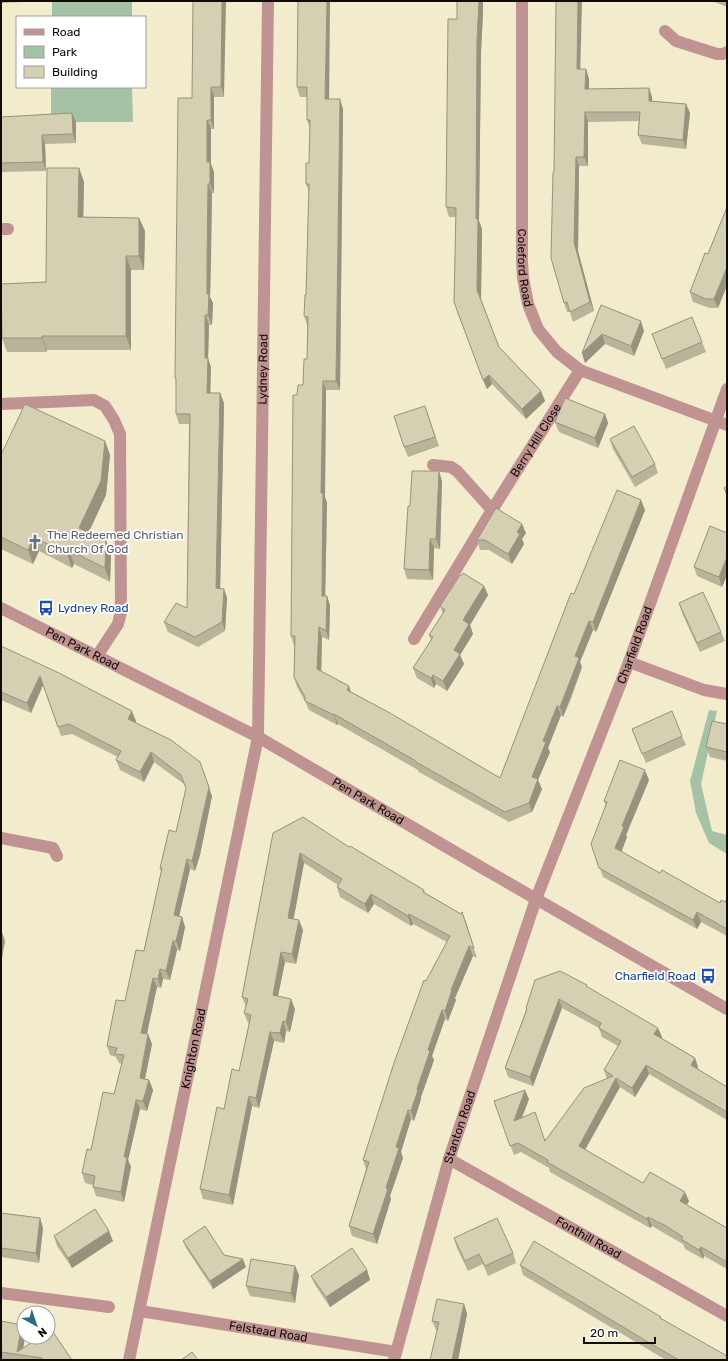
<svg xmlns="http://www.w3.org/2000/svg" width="728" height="1361" viewBox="0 0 728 1361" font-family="Rubik,sans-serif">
  <rect width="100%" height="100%" fill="#f2ebcc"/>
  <path fill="#a4c3a6" d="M52,1h80v16h-80z
    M51,87h81l1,35h-82z
    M709,710l8,1 -16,73 11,47 15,4v19l-18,-11 -13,-30 -6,-32z"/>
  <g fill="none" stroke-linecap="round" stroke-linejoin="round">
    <g stroke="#c09393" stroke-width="12">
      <path id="s1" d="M522,1v260l1,17 5,26 10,25 19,23 23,18 147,55"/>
      <path d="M665,31l11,10 41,13h6l4,-2"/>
      <path d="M1,229h7"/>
      <path d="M1,404l93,-4 11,6 9,14 6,14 1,178 -3,12 -21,32"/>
      <path d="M433,465l18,2 6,4 35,39"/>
      <path id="s2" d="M1,608l257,129 221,129 248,143"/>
      <path id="s3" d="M414,639l78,-129 88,-140"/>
      <path d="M629,662l75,28 23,4"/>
      <path d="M1,838l52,10 4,8"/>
      <path id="s4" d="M449,1159l278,157"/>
      <path d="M1,1293l108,14"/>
      <path id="s5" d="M140,1311l256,41"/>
      <path id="s6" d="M129,1360l129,-623 10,-736"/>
      <path id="s7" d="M394,1360l55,-201 87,-260 93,-237 98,-273"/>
    </g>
  </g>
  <path fill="#b8b399" d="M1,1h21v1l-21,1z
    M193,1l31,96h-10v32h-3v35l3,8v21h-2l-1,78 -1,26 3,6 -1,22h-3l-1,34 3,8 -1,26h10l4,10 -4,185 4,1 3,9 -2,33 -27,16 -30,-15 -4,-10 23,-14 2,-184h-10l-3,-10v-33l-1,-3 17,-280z
    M298,1l31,98 14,10 -3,281h-14l-1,107 2,6 -2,93h2l3,10 -1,34 -7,-3 -1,34 28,15 2,6 149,86 74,-184 71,-84 -49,122 -3,-2 -13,32 2,5 -11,32 -8,18 -2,-2 -13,33 2,4 -12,28 4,9 -10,23 -23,10 -90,-50 -1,-2 -80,-46 -1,1 -28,-15 -4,-9 -8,-14 -3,-10v-31l-3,-10 6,-241 6,-10 4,-26v-34l-3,-9 2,-21 3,-103 -3,-8 3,-21 1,-35 -3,-8v-23h-7l-3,-10z
    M457,1h26v12l-2,38 -2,170 3,8 -1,70 18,48 42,44 4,10 -19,18 -34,-35 -5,5 -30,-77 -1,-95h-7l-3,-10 11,-188z
    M712,1h15v6z
    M580,69h6l3,10v10l60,-1 3,9v4l34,3 4,9 -4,36 -44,-5 -4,-9 1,-14 -51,1v44h-9l-1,85 16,60 -21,11 -3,-10h-3l-3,-9 -10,-131z
    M72,113l4,9v21l-31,1 1,27 -45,1v-55z
    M79,168l5,14 -1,35 56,1 6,13 -1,39h-13v80h-84v2h-40l-5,-14 -1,-54 45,-2z
    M705,253l13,55h-8l-17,-6 -3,-10z
    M601,305l43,26 -10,25 -29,-12 -20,19 -3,-10z
    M652,334l50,8 4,10 -40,17z
    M425,406l14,40 -31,11 -4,-10z
    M605,414l3,9 -10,25 -39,-16 -4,-10z
    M610,439l45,25 3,9 -23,14 -22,-38z
    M105,441l5,14 -4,40 -17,37 22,22 -1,28 -36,-18 -2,4 -33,-17 -6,13 -32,-15v-94z
    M442,481l-2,68 -6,-1 -1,32 -26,-1 -3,-10 6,-63z
    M526,533l-4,6 2,5 -12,20 -23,-14h-9l-3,-10z
    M727,533v42l-5,12 -25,-11 -3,-9z
    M461,576l23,10 4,9 -18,30 3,9 -13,21 4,9 -17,27 -11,-7 -2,4 -17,-10 -4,-10 18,-28 -2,-5 14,-21 -3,-8z
    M679,603l42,29 4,9 -25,11 -18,-39z
    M1,646l135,75 -1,1 77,74 -12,59 -5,16 -5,-2 -11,48h3l3,10 -5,24 -3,-1 -7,30 -7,-1 -2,9 -4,-1 -7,29 -3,18h1l4,10 -7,35 4,1 4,10 -6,21 -7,-2 -12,51 3,7 -7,35 -28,-6 -3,-9v-2l-8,-2 -3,-10 9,-23 23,-56 8,-30 -3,-1 -3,-6 -6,-2 -3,-9 18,-45 19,-50 17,-79 -1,-4 16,-36 10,-44 -2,-4 -30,-22 -10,20 -24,-12 -4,-10 2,-3 -46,-23 -11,2 -18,-51 -12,28 -30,-13z
    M727,724v37l-17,-4 -4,-10z
    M632,729l50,7 4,9 -40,18z
    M649,780l-23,55 1,2 -6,15 39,21 60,30 5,-1 2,-3v37l-26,-14 -4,7 -94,-52 -12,-33 15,-38 -2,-5z
    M273,833l76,14 75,43 1,3 36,21 1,-2 15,46 -4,-2 -18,42 1,2 -8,21 -3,-2 -7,20 -6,17 2,4 -13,37v2l-7,22 -3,-2 -10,33 2,6 -13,38 1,3 -14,45 -25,-8 -3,-10 17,-57 -3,-9 63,-179 21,-39 -34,-18 -2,2 -37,-22 -6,9 -28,-16 -3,-10 1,-2 -34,-22 -11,56 10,11 -7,34 -11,-2 -7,34 17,13 -5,23 -4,-1 -2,12 -10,-2 -15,67 -7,-2 -19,99 -30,-6 -3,-10 24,-80 15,-38 10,-48h-1l-4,-10 2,-6 -4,-10z
    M587,987l75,50 -1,1 34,20 3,9 -1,2 30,18v33l-78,-46 -14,23 -15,-10 -35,63 58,33 46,18 -2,4 40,23v41l-23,-13 -1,3 -18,-10 -2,-5 -14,-8 -17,-10 -2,2 -100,-56 -1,-4 -28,-16 -7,3 -20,-54 35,-2 -7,19 23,23 62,-62 -3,-9 14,-24 -16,-9 -3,-9 -37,-20 -29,78 -25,-9 -3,-9 21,-58v-2z
    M1,1213l39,5 3,10 -4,35 -38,-6z
    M54,1236l59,5 -41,27 -15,-22z
    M454,1238l59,15 3,10 -28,13 -5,-12 -15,7 -11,-23z
    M183,1241l41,14 22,12 -33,22 -27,-41z
    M520,1265l142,54 65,41h-61l-143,-85z
    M295,1266l4,9 -4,28 -45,-7 -4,-10z
    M367,1270l3,10 -40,27 -15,-22 -4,-9z
    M464,1304l3,10 -9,46h-28l7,-29 -1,-1 -4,-9z
    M1,1321l24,16 -2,12 49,11h-71z"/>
  <path fill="#96927d" d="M222,1h4l-2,96 -3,-10z
    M327,1h3l-1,108 -4,-10z
    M479,1h4v12l-2,38 -2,170 3,8 -1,71 -4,-10 -1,-71 1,-178z
    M578,1h4l-2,78 -3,-10z
    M586,69l3,10v19l-4,-9z
    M211,87l3,10v32l-3,-9z
    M649,88l3,9 1,13 -4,-9z
    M340,99l3,10 -3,281 -4,-9z
    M686,104l4,9 -4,36 -3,-9z
    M585,112l3,10v44l-4,-9z
    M72,113l4,9v21l-3,-9z
    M207,120l4,9v35l3,8v21l-4,-9 -3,-22z
    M42,135l3,9 1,27 -3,-9z
    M576,157l3,9 -1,85 16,60 -4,-9 -16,-60z
    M79,168l5,14 -1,49 -5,-14z
    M208,184l4,9 -2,104 3,6 -1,22 -4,-10 -1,-21z
    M139,218l6,13 -1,39 -5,-14z
    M126,256l5,14v80l-5,-14z
    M727,267v19l-9,22 -4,-9z
    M205,315l4,10 -1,34 3,8 -1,36 -3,-10 -2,-35z
    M641,321l3,10 -10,25 -3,-10z
    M602,334l3,10 -20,19 -3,-10z
    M42,336l5,14v2l-5,-14z
    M489,375l3,9 -5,5 -4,-9z
    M323,381l3,9 -1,107 2,6 -2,103 -3,-10 -1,-103z
    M541,391l4,10 -19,18 -4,-10z
    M220,393l4,10 -4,195 -4,-10z
    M605,414l3,9 -10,25 -3,-10z
    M105,441l5,14 -4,40 -22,47 -5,-14z
    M439,471l3,10 -2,68 -4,-10z
    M641,500l4,10 -49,122 -3,-10z
    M522,524l4,9 -4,6 2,5 -12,20 -4,-10 9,-22z
    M34,537l5,14 -6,13 -5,-14z
    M430,539l4,9 -1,32 -4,-10z
    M106,540l5,14 -1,28 -5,-14z
    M69,550l5,14 -2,4 -5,-14z
    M727,557v18l-5,12 -3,-10z
    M484,586l4,9 -18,30 3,9 -13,21 4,9 -17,27 -4,-10 20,-61z
    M224,589l3,9 -2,33 -3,-9z
    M327,596l3,10 -1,34 -3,-9z
    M589,621l4,9 -13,32 2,5 -19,50 -3,-10 15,-51z
    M319,627l3,10 -1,42 -4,-10z
    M433,675l3,9 -2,4 -3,-10z
    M40,676l3,9 -12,28 -4,-10z
    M349,686l3,10 -5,-6z
    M557,706l4,9 -13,33 2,4 -12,28 4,9 -10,23 -3,-9 3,-26 11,-36z
    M132,711l4,10 -4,8 -4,-10z
    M334,714l4,10 -1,1 -3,-10z
    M151,752l3,10 -10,20 -4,-10z
    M645,770l4,10 -23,55 1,2 -8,21 -4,-10 7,-22z
    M209,787l3,9 -12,59 -5,16 -3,-10z
    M300,853l4,10 -12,65 -4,-10z
    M187,859l3,10 -13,56 -3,-10z
    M371,894l3,10 -6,9 -3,-9z
    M462,912l4,10 11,36 -3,-10z
    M697,912l4,10 -4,7 -4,-9z
    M409,914l4,10 -2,2 -3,-10z
    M182,917l3,10 -5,24 -4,-10z
    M299,920l4,10 -7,34 -4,-10z
    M2,932l3,9 -4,23v-28z
    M173,941l4,9 -7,30 -4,-9z
    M469,946l4,10 -18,42 1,2 -8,21 -3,-10 6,-21z
    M281,952l4,10 -9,43 -3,-10z
    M160,969l3,10 -2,9 -3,-9z
    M153,978l4,9 -12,56 -4,-10z
    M291,999l4,10 -5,23 -4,-10z
    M559,999l3,9 -29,78 -3,-9z
    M442,1010l3,9 -13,37 2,4 -13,37v2l-7,22 -3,-10 17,-61z
    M283,1021l3,10 -2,12 -4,-10z
    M658,1028l4,9 -4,7 -4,-10z
    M270,1032l4,9 -15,67 -3,-10z
    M148,1034l4,10 -9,44 -3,-10z
    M695,1058l3,9 -4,8 -3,-10z
    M646,1065l3,9 -14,23 -3,-9z
    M616,1078l4,9 -38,68 -3,-9z
    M149,1080l4,10 -6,21 -4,-10z
    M525,1090l4,9 -12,31 -3,-9z
    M249,1096l3,10 -19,99 -4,-10z
    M136,1100l4,9 -12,51 3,7 -7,35 -3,-10 3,-35z
    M408,1110l3,9 -10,33 2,6 -13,38 1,3 -14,45 -4,-10 13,-46 10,-41z
    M685,1192l4,9 -6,9 -3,-9z
    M648,1217l4,9 -2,2 -3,-9z
    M40,1218l3,10 -4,35 -3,-10z
    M109,1231l4,10 -41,27 -4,-10z
    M701,1247l3,9 -1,3 -4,-9z
    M243,1259l3,8 -33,22 -3,-8z
    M295,1266l4,9 -4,28 -4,-10z
    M367,1270l3,10 -40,27 -4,-10z
    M464,1304l3,10 -9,46h-6z
    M22,1325l2,6v6h1l-3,18 -5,-3z"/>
  <path fill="#d6d0b2" stroke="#96927d" d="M193,1h29l-1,86h-10v33h-4v42h3v22h-2l-1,77v33h2l-1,21h-3v43h3l-1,35h13l-4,195 8,1 -2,33 -27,15 -31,-15 12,-19 11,5 3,-194h-14v-36h-1l3,-280h14z
    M298,1h29l-2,98h15l-4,282h-13l-2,112h2l-1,103h5l-1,35 -7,-4 -2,42 32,17 -2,4 43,23 110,65 71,-185 3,1 43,-104 24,10 -48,122 -4,-1 -14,35 4,2 -12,31 -7,18 -3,-1 -14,35 3,1 -14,35 6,2 -9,24 -24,9 -89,-50v-1l-82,-47v1l-29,-14v-4l-11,-20 1,-41h-4l2,-241h4l1,-10h5l1,-26h3l1,-42 -4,-1 1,-21h1l3,-111h-3v-21h3l1,-43h-3v-33h-10z
    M457,1h22l-2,40 -1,178h2l-1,71 22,57 42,44 -19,18 -33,-34 -6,5 -29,-78 2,-94 -10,-1 2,-188h9z
    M556,1h22l-1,68h9l-1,20 64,-1v13l37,3 -3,36 -45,-5 2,-23h-55l-1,45h-8l-2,85 16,60 -20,10 -3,-10 -3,1 -13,-45 2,-86h1z
    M72,113l1,21 -31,1 1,27 -42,1v-46z
    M47,168h32l-1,49 61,1v38h-13v80h-84v2h-40l-1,-54 45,-2z
    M727,207v60l-13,32h-8l-16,-7 15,-39 3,1z
    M601,305l40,16 -10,25 -29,-12 -20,19z
    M692,317l10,25 -40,17 -10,-25z
    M565,398l40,16 -10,24 -40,-16z
    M25,404l80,37 -4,40 -22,47 27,12 -1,28 -36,-18 -2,4 -33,-17 -6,13 -27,-13v-82z
    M425,406l10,31 -31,10 -10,-31z
    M634,426l21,38 -23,13 -22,-38z
    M412,471h27l-3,68h-6l-1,31 -25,-1 4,-63h2z
    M727,486v9l-3,-7z
    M496,508l26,16 -5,8 3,2 -12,20 -23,-14h-8z
    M710,526l17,7v24l-8,20 -25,-10z
    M463,573l21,13 -21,34 6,4 -15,26 6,4 -17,27 -10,-6 -2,3 -18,-10 20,-31 -4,-2 16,-25 -5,-4 20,-31 1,1z
    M703,592l18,40 -24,11 -18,-40z
    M1,646l58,27 73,38 -4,8 43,21 29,22 9,25 -13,58 -4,16 -5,-2 -13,56 8,2 -6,24h-3l-7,30 -6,-2 -2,10 -5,-1 -6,28 -6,27 7,1 -8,44 9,2 -6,21 -7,-1 -12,57h3l-6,35 -28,-5 2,-11 -13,-3 5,-24 4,1 12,-58 11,2 10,-39 -9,-1 2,-6 -10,-2 9,-46 9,1 11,-51 8,1 18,-83h-2l9,-38 7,2 10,-44 -5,-13 -30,-23 -11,20 -24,-12 5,-9 -52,-27 -11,3 -18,-51 -13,27 -26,-11z
    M672,711l10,25 -40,18 -10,-25z
    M712,721l15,3v28l-21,-5z
    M620,760l25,10 -23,56 2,1 -9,21 45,25 2,-3 58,33 1,-3 4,2 2,-3v30l-30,-17 -4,8 -94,-52 -8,-24 16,-42 -3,-1z
    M303,817l46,30 1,-1 74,44 -1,2 38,22 1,-2 12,36 -5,-2 -18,44h1l-7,21 -3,-1 -7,19 -7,21 2,1 -13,38 1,1 -7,21 -3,-1 -12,37 3,1 -13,40 2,1 -15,45 -24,-8 20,-64 -6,-2 31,-97 30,-83 2,1 24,-45 -41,-22 -1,2 -37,-22 -6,10 -28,-17 5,-8 -42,-26 -12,65 11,2 -7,34 -11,-2 -8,43 18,4 -5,23 -3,-1 -3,12 -10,-1 -14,66 -7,-2 -20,99 -29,-6 17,-82 7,2 8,-40 7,2 12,-56 -7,-2 4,-14 -6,-2 31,-164z
    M560,971l27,14 -1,1 72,42 -4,6 41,24 -4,7 36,22v25l-81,-47 -14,23 -16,-10 -37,68 64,37 7,-11 35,20 -5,9 47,27v34l-26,-15 -2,3 -18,-11 2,-2 -17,-11 -18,-9 -1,2 -100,-57 1,-2 -30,-17 -8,3 -16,-45 31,-11 -11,31 21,-9 10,29 39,-53 29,-12 -9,-6 17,-29 -22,-13 2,-5 -42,-24 -29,78 -25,-9 22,-59 -1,-1 9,-28z
    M95,1209l14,22 -41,27 -14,-22z
    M1,1213l39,5 -4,35 -35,-5z
    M497,1218l16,35 -28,13 -6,-12 -14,7 -11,-23z
    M205,1226l19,29 19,4 -33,22 -27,-40z
    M534,1241l127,76 -1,1 67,38v4h-48l-26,-15 -133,-80z
    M352,1248l15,22 -41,27 -15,-21z
    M251,1259l44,7 -4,27 -45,-7z
    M437,1299l27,5 -12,56h-22l9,-38 -7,-1z
    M1,1321l21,4 -5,27 23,-15h8v-5l3,-3 21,31h-30v-2l-41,-6z
    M192,1352l6,8h-17z"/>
  <defs>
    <g id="church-bare" transform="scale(1.2)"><path d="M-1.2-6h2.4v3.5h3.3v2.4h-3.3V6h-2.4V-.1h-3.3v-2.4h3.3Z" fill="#6b7280" stroke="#fff" stroke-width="2.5" paint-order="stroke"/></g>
    <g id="bus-bare" transform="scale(1.2)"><path d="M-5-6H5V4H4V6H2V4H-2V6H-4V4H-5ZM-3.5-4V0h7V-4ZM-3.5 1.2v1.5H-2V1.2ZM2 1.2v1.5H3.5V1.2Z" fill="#1a4fb4" stroke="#fff" stroke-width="2.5" paint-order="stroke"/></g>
  </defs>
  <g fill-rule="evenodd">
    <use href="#church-bare" x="35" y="542"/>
    <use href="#bus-bare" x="46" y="608"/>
    <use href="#bus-bare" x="708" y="976"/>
  </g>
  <g text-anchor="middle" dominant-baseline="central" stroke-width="3.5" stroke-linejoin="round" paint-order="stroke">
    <g font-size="12" fill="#0e0c03" stroke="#fff">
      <text stroke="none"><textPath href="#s1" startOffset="267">Coleford Road</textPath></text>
      <text stroke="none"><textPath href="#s6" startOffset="1004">Lydney Road</textPath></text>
      <text stroke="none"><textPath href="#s3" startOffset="233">Berry Hill Close</textPath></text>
      <text stroke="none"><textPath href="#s7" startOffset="755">Charfield Road</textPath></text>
      <text stroke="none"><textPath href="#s2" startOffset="91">Pen Park Road</textPath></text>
      <text stroke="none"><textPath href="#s2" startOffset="415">Pen Park Road</textPath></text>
      <text stroke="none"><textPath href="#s6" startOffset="318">Knighton Road</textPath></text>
      <text stroke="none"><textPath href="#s7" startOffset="242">Stanton Road</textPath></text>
      <text stroke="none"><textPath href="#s4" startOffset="160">Fonthill Road</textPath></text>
      <text stroke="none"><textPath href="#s5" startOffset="130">Felstead Road</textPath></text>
    </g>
    <g font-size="12" fill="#5b616d" stroke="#fff" text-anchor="start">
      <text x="47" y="535">The Redeemed Christian<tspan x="47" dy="14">Church Of God</tspan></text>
    </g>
    <g font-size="12" fill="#164399" stroke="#fff" text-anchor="start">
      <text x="58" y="608">Lydney Road</text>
      <text x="696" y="976" text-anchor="end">Charfield Road</text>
    </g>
  </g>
  <rect width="728" height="1361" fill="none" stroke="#0e0c03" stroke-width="4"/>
  <rect x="16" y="16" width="130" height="72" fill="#ffffff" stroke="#9f9e9a"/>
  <rect x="24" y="29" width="20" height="6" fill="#c09393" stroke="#9f9e9a"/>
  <text x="52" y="36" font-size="12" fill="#0e0c03">Road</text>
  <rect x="24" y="46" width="20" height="12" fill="#a4c3a6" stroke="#9f9e9a"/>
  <text x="52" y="56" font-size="12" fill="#0e0c03">Park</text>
  <rect x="24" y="66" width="20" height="12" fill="#d6d0b2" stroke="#9f9e9a"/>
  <text x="52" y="76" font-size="12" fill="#0e0c03">Building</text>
  <g transform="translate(36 1325) rotate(140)"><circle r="19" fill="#ffffff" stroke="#9f9e9a"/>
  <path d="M0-3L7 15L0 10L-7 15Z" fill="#2b6d80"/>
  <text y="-6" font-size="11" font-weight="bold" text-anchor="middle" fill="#0e0c03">N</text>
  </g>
  <path d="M584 1337v6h71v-6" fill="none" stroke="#0e0c03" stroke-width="2"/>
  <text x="590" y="1337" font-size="12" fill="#0e0c03" stroke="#ffffff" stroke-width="3" paint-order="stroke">20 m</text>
</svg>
